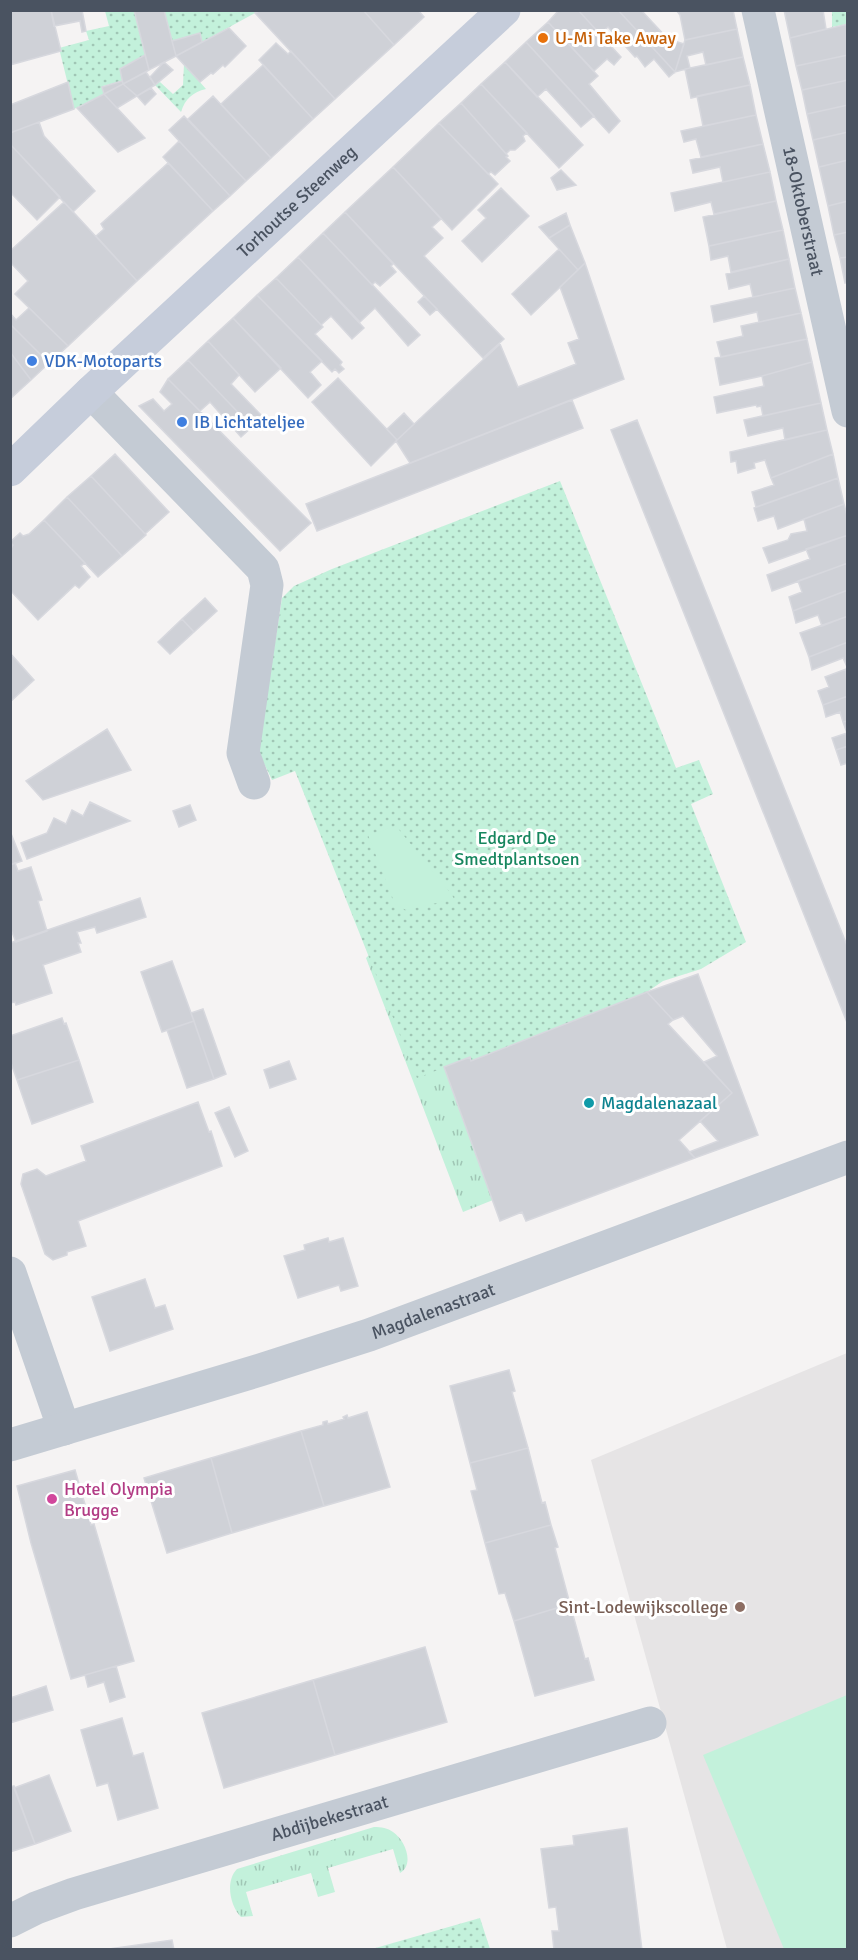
<svg xmlns="http://www.w3.org/2000/svg" width="858" height="1960" viewBox="0 0 858 1960" font-family="Signika,sans-serif">
  <defs>
    <pattern id="grass-tufts" width="24" height="20" patternUnits="userSpaceOnUse" patternTransform="scale(1.5)"><rect width="24" height="20" fill="#c3f1db"/><path d="M3 7l-1-3M5 7V3M7 7l1-3M15 17l-1-3M17 17v-4M19 17l1-3" fill="none" stroke="#a0c6b5"/></pattern>
    <pattern id="park-dots" width="8" height="8" patternUnits="userSpaceOnUse" patternTransform="scale(1.5)"><rect width="8" height="8" fill="#c3f1db"/><path d="M2 2h.1M6 6h.1" fill="none" stroke="#a0c6b5" stroke-width="1.8" stroke-linecap="round"/></pattern>
  </defs>
  <rect width="100%" height="100%" fill="#f5f3f3"/>
  <path fill="#e6e4e5" d="M847,1353v596h-120l-136,-489z"/>
  <path fill="url(#grass-tufts)" d="M381,943l63,124 49,133 -30,12 -97,-254z
    M374,1827c7,0 14,1 19,5 12,8 22,32 7,41l-7,-24 -65,19 7,24 -17,5 -7,-24 -65,19 7,24 -12,1c-11,-11 -16,-36 -4,-48z"/>
  <path fill="url(#park-dots)" d="M254,10l1,3 -53,29 -30,-1 -8,-30z
    M105,11h29l11,44 -25,14 2,12 -19,5 1,8 -30,15 -15,-61 30,-8 -3,-9 23,-5z
    M832,11h15v13l-15,3z
    M184,64l22,25c-13,3 -21,10 -25,23l-26,-27 5,-3 13,12 10,-9z
    M560,481l116,287 23,-8 14,34 -22,10 55,138 -45,27 -38,12 -16,11 -176,69 -2,-3 -52,20 -122,-307 -23,9 -14,-29 24,-153 12,-12 38,-17z
    M480,1918l10,31h-118z"/>
  <path fill="#c3f1db" d="M396,826l56,69 2,4 -48,11 -11,-6 -27,-69z
    M847,1695v254h-63l-81,-194z"/>
  <path fill="#cfd1d7" stroke="#d7d8de" stroke-width="1.5" d="M10,10h41l10,41 -51,14z
    M51,10h31l4,21 -4,1 -2,-11 -26,5z
    M134,10h30l12,46 -27,14z
    M261,10h102l31,35 -59,54 -80,-86z
    M363,10h55l6,7 -30,28z
    M559,10h19l43,47 -7,8 -7,-6 -13,12 -46,-49z
    M578,10h40l57,62 -6,5 -15,-18 -9,8 -8,-11 -2,1 -27,-30 -8,7z
    M618,10h23l27,29 16,5 -9,28z
    M676,10h57l4,19 -52,11 -5,-25z
    M784,10h39l3,19 -36,9z
    M548,22l50,54 -9,8 31,37 -11,12 -83,-91z
    M848,24v31l-52,11 -6,-28z
    M229,28l17,18 -21,21 -2,-2 -10,9 -2,-1 -11,9 -24,-26z
    M737,29l6,28 -37,8 -3,-13 -16,4 3,12 -15,4 10,-32z
    M200,33l2,9 -26,14 -4,-15z
    M526,42l68,74 -13,11 -35,-38 -9,8 -32,-35z
    M276,43l12,11 3,-3 44,48 -22,20 -54,-59z
    M145,55l4,15 -26,14 -3,-15z
    M848,55v25l-46,10 -6,-24z
    M743,57l7,28 -59,13 -6,-29z
    M164,62l9,8 -18,15 -5,-8z
    M505,62l78,83 -24,23 -78,-84z
    M263,65l50,54 -42,39 -50,-54z
    M146,72l9,13 -18,11 -14,-12z
    M848,80v25l-41,9 -5,-24z
    M122,81l1,3 -19,10 -2,-7z
    M68,82l6,27 -64,24v-28z
    M123,84l14,12 -20,12 -13,-14z
    M481,84l46,49 -4,3 2,5 -10,9h-5l-4,4 -45,-51z
    M750,85l6,30 -53,11 -6,-30z
    M151,88l5,6 -11,11 -8,-9z
    M104,94l41,44 -27,14 -41,-44z
    M213,96l58,62 -25,23 -58,-62z
    M461,103l47,53 -2,1 4,4 -15,14 -4,-3 -3,2 -49,-51z
    M848,105v27l-35,8 -6,-26z
    M756,115l7,29 -62,13 -5,-18 -12,3 -3,-11z
    M184,116l62,65 -16,15 -61,-66z
    M39,122l5,14 51,55 -22,21 -63,-68v-11z
    M439,123l59,61 -46,46 -59,-63z
    M848,132v28l-29,7 -6,-27z
    M179,141l51,55 -17,15 -50,-54z
    M10,144l50,53 -23,23 -27,-28z
    M763,144l7,28 -47,10 -3,-15 -27,6 -3,-13z
    M848,160v41l-20,5 -9,-39z
    M168,163l45,48 -76,70 -41,-45 8,-7 -3,-5z
    M393,167l48,52 -9,8 11,11 -19,18 80,83 -21,19 -138,-146z
    M561,170l15,15 -19,5 -6,-12z
    M770,172l6,29 -62,13 -3,-12 -36,9 -4,-18z
    M501,188l28,28 -47,46 -20,-21 24,-23 -8,-8z
    M776,201l7,29 -74,16 -6,-29z
    M848,201v31l-14,3 -6,-29z
    M64,202l73,79 -69,65 -53,-52 13,-13 -18,-19v-11z
    M345,212l48,52 -2,2 5,6 -16,14 -5,-4 -3,3 -49,-52z
    M566,213l4,12 -21,13 -10,-11z
    M570,225l15,38 -7,7 -29,-32z
    M783,230l6,29 -58,13 -3,-16 -17,4 -2,-14z
    M848,232v25l-8,1 -6,-23z
    M323,233l97,102 -12,11 -33,-38 -15,14 -62,-65z
    M559,249l19,21 -47,45 -19,-21z
    M298,257l66,71 -12,11 -21,-23 -10,9 -45,-47z
    M848,257v25l-3,1 -5,-25z
    M789,259l6,29 -42,9 -3,-13 -21,5 -3,-15z
    M585,263l39,116 -214,84 -14,-22 104,-97 18,43 58,-23 -8,-21 11,-4 -19,-52z
    M276,278l47,49 -8,7 27,28 -2,3 4,4 -5,4 -4,-4 -3,3 -75,-77z
    M795,288l6,25 -42,9 -2,-10 -43,10 -3,-16z
    M257,295l65,66 -12,11 11,13 -13,13 -75,-80z
    M424,296l13,13 -7,6 -12,-13z
    M29,308l39,38 -19,17 -39,-39 1,-10 5,6z
    M801,313l6,26 -86,18 -4,-15 26,-6 -2,-10z
    M233,318l48,50 -26,24 -47,-51z
    M10,324l39,39 -18,17 -21,-28z
    M807,339l5,23 -50,14 -42,9 -5,-27z
    M208,341l31,34 -8,9 32,33 -11,10 -64,-67z
    M10,352l21,28 -21,19z
    M188,360l64,67 -11,10 -31,-35 -10,9 -32,-32z
    M812,362l9,41 -58,13 -2,-10 -4,1 -1,-2 -39,8 -3,-16 50,-11 -2,-10z
    M338,378l59,62 -26,26 -59,-64z
    M168,379l143,144 -31,28 -141,-145 14,-7 11,12 8,-7 -12,-12z
    M572,400l11,28 -266,103 -11,-27z
    M821,403l6,27 -42,10 -2,-12 -35,8 -4,-16z
    M404,413l10,11 -17,16 -10,-11z
    M637,420l211,528v77l-237,-595z
    M827,430l6,24 -62,24 -6,-18 -11,3 1,5 -17,5 -2,-12 -5,1 -1,-10z
    M115,454l54,58 -24,22 -54,-58z
    M833,454l5,24 -82,29 -4,-15 22,-7 -3,-7z
    M91,476l55,59 -24,21 -55,-59z
    M838,478l6,26 -66,25 -4,-13 -16,5 -4,-13z
    M67,497l55,59 -24,21 -54,-57z
    M844,504l4,15v16l-79,28 -6,-15 25,-8 3,-6 16,-3 -3,-12z
    M44,520l41,43 -4,3 9,11 -11,11 -4,-3 -37,35 -28,-30v-40l3,-5 -3,-3 10,-9 3,3 6,-2z
    M848,535v28l-76,28 -5,-16 43,-16 -4,-10z
    M848,563v27l-55,21 -4,-14 13,-5 -4,-11z
    M848,590v26l-26,10 -4,-11 -22,8 -3,-12z
    M205,598l12,13 -23,21 -12,-13z
    M848,616v26l-39,15 -9,-24z
    M182,619l12,13 -24,22 -12,-12z
    M848,642v27l-5,-11 -31,12 -3,-13z
    M10,653l24,27 -24,22z
    M846,669l2,27 -25,9 -5,-14 11,-4 -4,-10z
    M848,696v25l-5,1 -3,-10 -14,5 -3,-12z
    M848,721v25l-12,4 -4,-12 15,-5 -4,-11z
    M107,729l24,41 -88,30 -17,-19z
    M848,746v17l-7,2 -5,-15z
    M90,802l40,19 -103,38 -6,-16 26,-10 7,-15 12,6 6,-14 11,6z
    M190,805l6,15 -17,7 -6,-16z
    M10,831l12,30 -12,4z
    M15,863l3,8 13,-4 11,33 -4,1 9,30 -31,11 -6,-15v-62z
    M140,898l6,19 -49,16 -2,-6 -18,5 4,11h-3l3,9 -38,13 9,28 -36,12 -1,-3 -5,1v-60z
    M172,961l22,60 -32,11 -21,-60z
    M698,974l60,161 -63,23 -6,-6 29,-11 -18,-20 32,-28 -28,-31 13,-6 -34,-40 -10,4 -26,-28z
    M647,992l26,28 -5,4 64,69 -53,47 16,18 -169,63 -4,-9 -22,9 -56,-154 26,-10 1,4z
    M203,1009l23,65 -12,5 -23,-66z
    M62,1018l2,6 2,-1 13,37 -62,20 -7,-20v-24z
    M194,1021l20,58 -27,9 -20,-58z
    M79,1060l14,42 -61,22 -15,-44z
    M289,1061l7,18 -26,9 -6,-18z
    M198,1102l11,30 2,-1 11,35 -144,55 8,25 -19,6v3l-14,5 -8,-6 -24,-70 2,-10 14,-5 9,7 40,-15 -5,-15z
    M229,1107l19,44 -13,6 -20,-44z
    M328,1238l1,4 14,-4 15,48 -17,5 -2,-6 -41,13 -14,-42 21,-6 -1,-5z
    M145,1279l10,29 10,-3 8,24 -63,22 -18,-54z
    M509,1370l6,21 -3,1 16,56 -58,15 -20,-77z
    M367,1412l23,75 -66,19 -23,-75 22,-6v-3l4,-1 1,3 16,-5 -1,-2 4,-2 1,3z
    M301,1431l23,75 -92,27 -21,-75z
    M528,1448l14,55 3,-1 6,23 -66,18 -14,-52 6,-1 -7,-27z
    M211,1458l21,75 -65,20 -23,-75z
    M75,1470l16,55 3,-1 40,137 -63,18 -40,-136 -14,-57z
    M551,1525l7,22 -3,1 15,56 -56,17 -9,-28 -6,1 -14,-51z
    M570,1604l15,55 3,-1 6,22 -59,16 -21,-75z
    M425,1647l22,75 -112,33 -22,-75z
    M116,1666l9,31 -15,5 -6,-20 -16,5 -3,-12z
    M313,1680l22,75 -111,33 -22,-75z
    M46,1686l7,24 -43,13v-25z
    M122,1718l11,38 10,-3 15,55 -40,12 -10,-37 -11,3 -16,-56z
    M49,1775l22,56 -36,13 -21,-56z
    M14,1786l21,58 -25,8v-65z
    M627,1828l15,122h-88l-2,-19h7l-3,-24 -7,1 -8,-59 33,-4 -1,-9z
    M172,1940l2,10h-72z"/>
  <g fill="none" stroke-linecap="round" stroke-linejoin="round">
    <g stroke="#c4cbd4" stroke-width="33">
      <path id="s1" d="M758,10l90,401"/>
      <path d="M91,392l172,177 4,16 -24,168 11,30"/>
      <path d="M10,1273l54,156"/>
      <path id="s2" d="M10,1445l250,-75 109,-35 479,-178"/>
      <path id="s3" d="M10,1921l26,-13 38,-14 576,-171"/>
    </g>
    <path stroke="#c6cddb" stroke-width="33" id="s4" d="M10,470l81,-78 413,-382"/>
  </g>
  <circle fill="#e8710a" stroke="#fff" stroke-width="2" cx="543" cy="38" r="6"/>
  <g fill="#3f7fe0" stroke="#fff" stroke-width="2">
    <circle cx="32" cy="361" r="6"/>
    <circle cx="182" cy="422" r="6"/>
  </g>
  <circle fill="#0f9aa8" stroke="#fff" stroke-width="2" cx="589" cy="1103" r="6"/>
  <circle fill="#d1479c" stroke="#fff" stroke-width="2" cx="52" cy="1499" r="6"/>
  <circle fill="#8d6e63" stroke="#fff" stroke-width="2" cx="740" cy="1607" r="6"/>
  <g text-anchor="middle" dominant-baseline="central" stroke-width="6" stroke-linejoin="round" paint-order="stroke">
    <g font-size="18" fill="#c56008" stroke="#fff" text-anchor="start">
      <text x="555" y="38">U-Mi Take Away</text>
    </g>
    <g font-size="18" fill="#4a5361" stroke="#fff">
      <text stroke="none"><textPath href="#s4" startOffset="393">Torhoutse Steenweg</textPath></text>
      <text stroke="none"><textPath href="#s1" startOffset="206">18-Oktoberstraat</textPath></text>
      <text stroke="none"><textPath href="#s2" startOffset="444">Magdalenastraat</textPath></text>
      <text stroke="none"><textPath href="#s3" startOffset="336">Abdijbekestraat</textPath></text>
    </g>
    <g font-size="18" fill="#366cbe" stroke="#fff" text-anchor="start">
      <text x="44" y="361">VDK-Motoparts</text>
      <text x="194" y="422">IB Lichtateljee</text>
    </g>
    <g font-size="18" fill="#17865e" stroke="#fff">
      <text x="517" y="838">Edgard De<tspan x="517" dy="21">Smedtplantsoen</tspan></text>
    </g>
    <g font-size="18" fill="#0d838f" stroke="#fff" text-anchor="start">
      <text x="601" y="1103">Magdalenazaal</text>
    </g>
    <g font-size="18" fill="#b23c85" stroke="#fff" text-anchor="start">
      <text x="64" y="1489">Hotel Olympia<tspan x="64" dy="21">Brugge</tspan></text>
    </g>
    <g font-size="18" fill="#785e54" stroke="#fff" text-anchor="end">
      <text x="728" y="1607">Sint-Lodewijkscollege</text>
    </g>
  </g>
  <rect width="858" height="1960" fill="none" stroke="#4a5361" stroke-width="24"/>
</svg>
